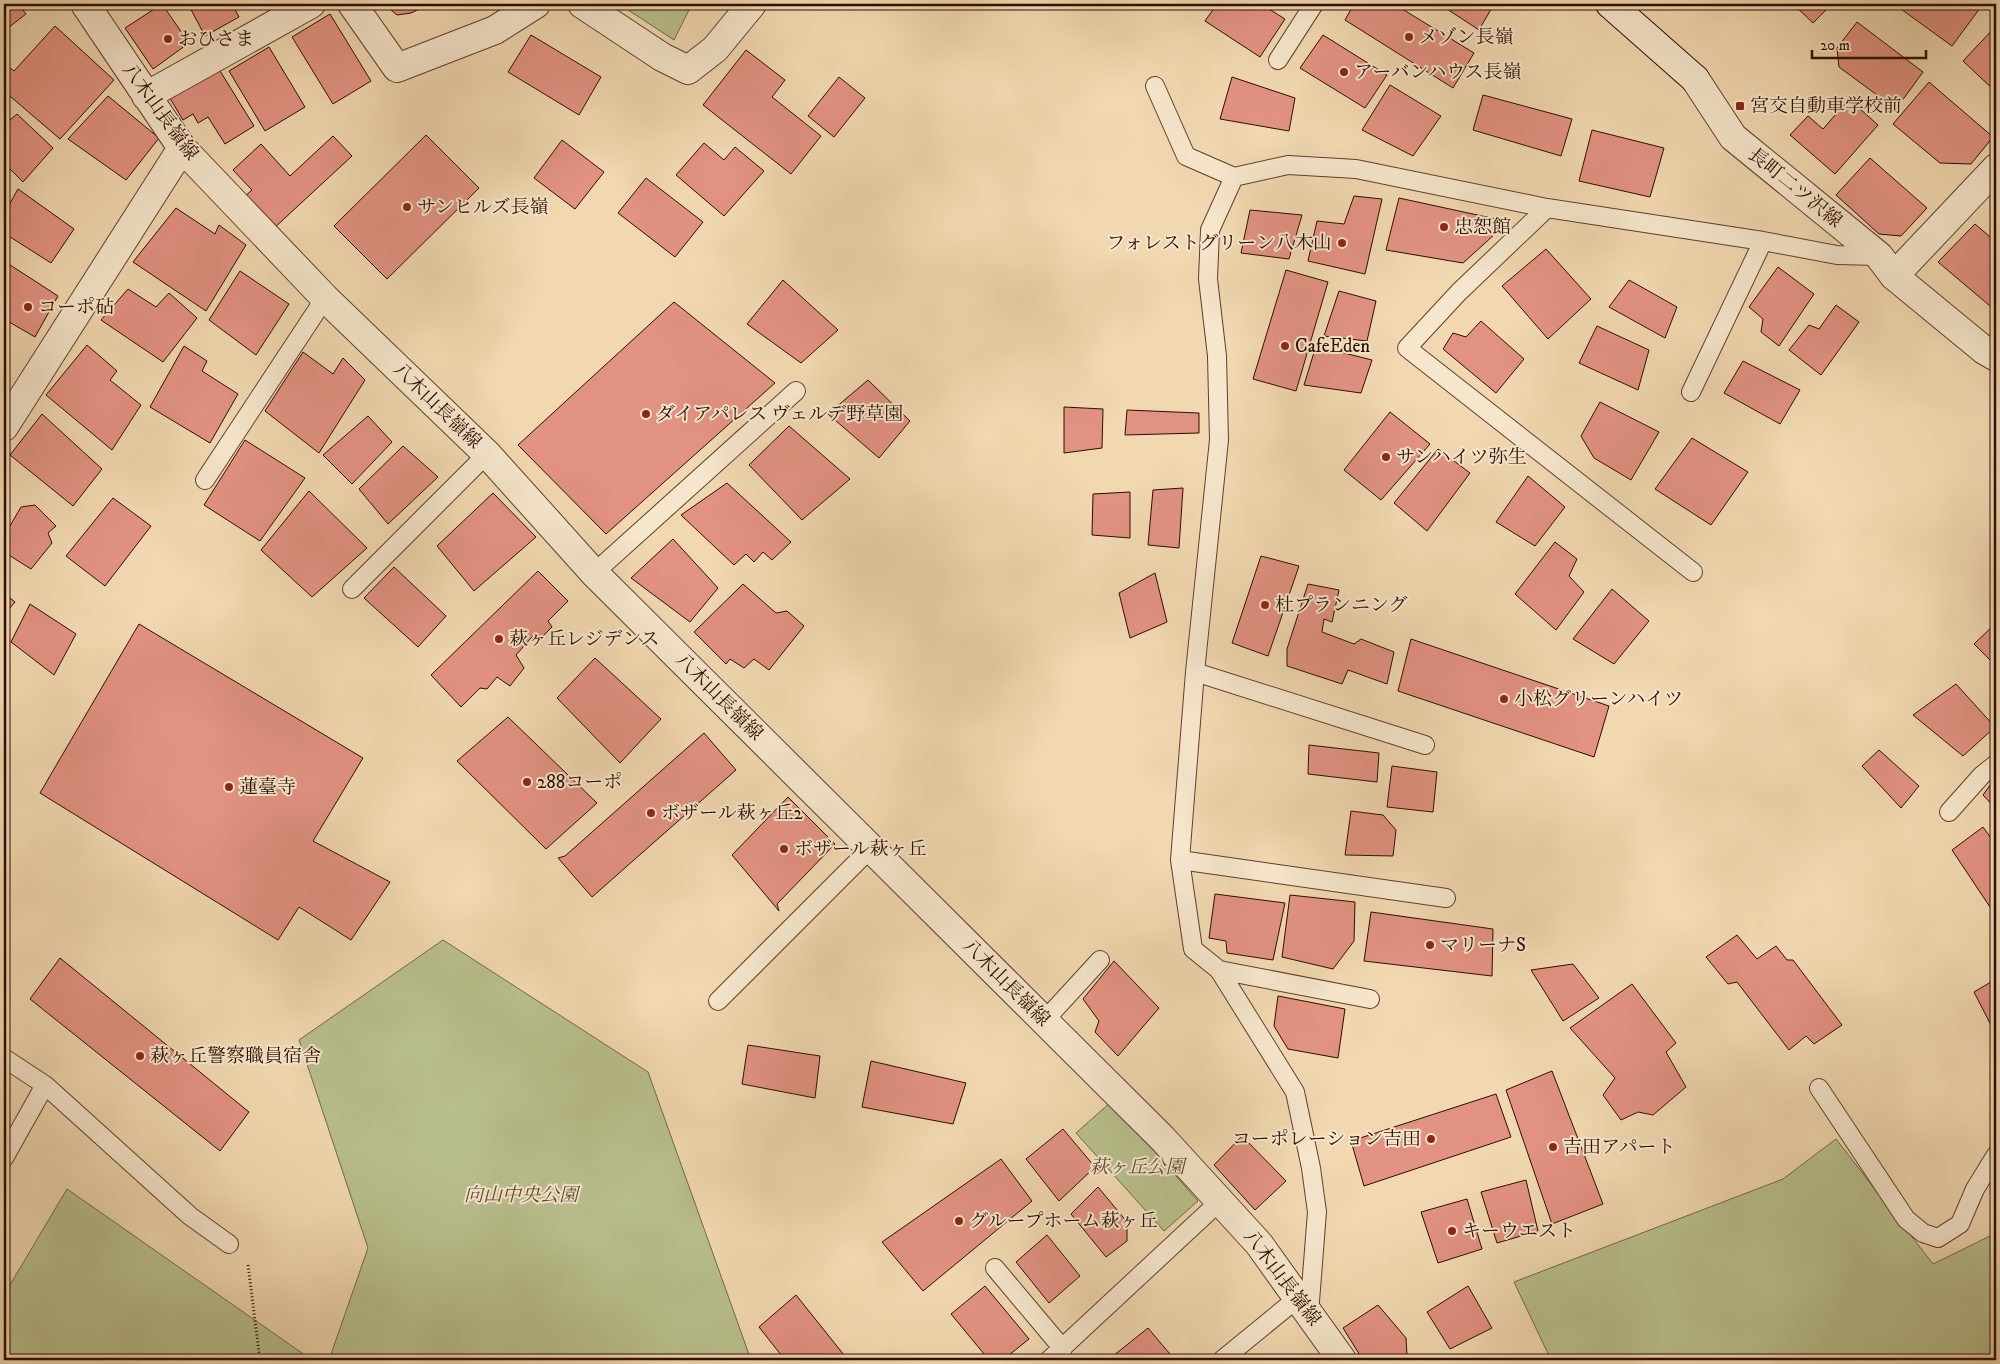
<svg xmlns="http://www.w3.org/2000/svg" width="2000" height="1364" viewBox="0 0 2000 1364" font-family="'IM FELL DW Pica','Noto Serif JP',serif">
  <rect width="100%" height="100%" fill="#f1d8b0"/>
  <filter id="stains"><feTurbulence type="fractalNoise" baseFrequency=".004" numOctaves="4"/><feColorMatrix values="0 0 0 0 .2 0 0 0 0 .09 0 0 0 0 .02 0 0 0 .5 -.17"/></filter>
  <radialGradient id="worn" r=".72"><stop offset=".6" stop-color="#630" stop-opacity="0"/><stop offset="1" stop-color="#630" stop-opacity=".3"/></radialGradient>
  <path fill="#b8bf8d" stroke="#726647" d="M619,4h73l-18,36z
    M443,940l205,132 103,288h-422l39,-112 -69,-208z
    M1111,1102l87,99 -34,30 -88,-98z
    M1836,1139l97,125 63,-31v127h-445l-37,-78 269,-103z
    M67,1189l245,171h-308v-65z"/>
  <path fill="#e29282" stroke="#2d0c01" d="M4,4h14l8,10 -22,17z
    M162,4l27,39 -36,26 -28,-41z
    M188,4h44l7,13 -34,19z
    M258,4h12l-10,5z
    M384,4h46l-19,9 -14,2z
    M1217,4h44l24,15 -25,38 -55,-36z
    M1354,4h40l80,49 -21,35 -108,-68z
    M1450,4h44l-15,26 -32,-21z
    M1793,4h39l-19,19z
    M1894,4h89l-31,42z
    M330,14l41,67 -38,23 -41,-67z
    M1857,22l66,50 -27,37 -57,-42 -2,-19z
    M55,26l59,54 -54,59 -56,-48v-28l10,8z
    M1996,26v66l-33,-31z
    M531,35l70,42 -22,38 -71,-43z
    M1323,35l64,40 -22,33 -65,-40z
    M269,47l36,60 -40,24 -36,-60z
    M746,50l39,30 -13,17 49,39 -30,38 -88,-69z
    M217,66l37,60 -29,18 -17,-27 -10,6 -5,-9 -10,6 -15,-25z
    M839,77l26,21 -31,39 -26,-21z
    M1232,77l63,21 -6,33 -69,-12z
    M1929,82l64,55 -22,27 -31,-1 -47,-39z
    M1390,85l51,31 -28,40 -51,-26z
    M1483,95l89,24 -11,37 -88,-26z
    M108,96l51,42 -33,42 -58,-41z
    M1849,99l29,26 -43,49 -45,-39 18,-19 15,13z
    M17,114l36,34 -30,34 -19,-19v-38z
    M1592,130l72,18 -14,49 -71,-16z
    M426,135l53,53 -92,91 -53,-53z
    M333,136l19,20 -80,74 -29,-32 9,-8 -19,-20 28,-26 29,32z
    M562,140l42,32 -29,37 -41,-31z
    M704,143l20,17 11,-13 29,24 -40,45 -48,-41z
    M1870,158l57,50 -26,28 -22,-2 -43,-39z
    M646,178l57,44 -28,35 -57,-44z
    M18,189l56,40 -23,34 -47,-30v-19z
    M1354,196l28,3 -17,75 -57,-13 9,-40 27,3z
    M1399,198l97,21 -1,15 -32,29 -77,-13z
    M176,208l39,26 4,-9 27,20 -40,66 -73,-49z
    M1250,210l52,5 -13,44 -48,-6z
    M1975,224l21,18v56l-6,8 -52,-44z
    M1546,249l45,50 -43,40 -46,-53z
    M4,261l54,35 -23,41 -31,-18z
    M1778,267l36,27 -35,52 -18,-14 2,-13 -14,-12z
    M1286,270l42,12 -32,109 -43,-12z
    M240,271l49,33 -33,51 -47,-35z
    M783,280l55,50 -37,33 -54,-39z
    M1629,280l48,27 -12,31 -56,-31z
    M128,289l28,18 13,-14 28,25 -34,44 -62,-42z
    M1339,291l37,10 -9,40 -43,-5z
    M674,302l101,81 -169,151 -88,-89z
    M1836,305l23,17 -38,53 -32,-25 20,-25 10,4z
    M1481,321l43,38 -28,34 -53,-44 10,-16 13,4z
    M1597,326l52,24 -11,40 -59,-27z
    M87,345l30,26 -7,9 31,25 -29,45 -66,-55z
    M184,346l23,15 -5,10 36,23 -28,49 -60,-36z
    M1316,346l56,14 -11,33 -57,-8z
    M303,352l30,22 10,-16 22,22 -46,73 -54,-42z
    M1743,361l57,29 -20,34 -56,-31z
    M868,380l42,41 -31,37 -51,-44z
    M1600,402l59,30 -28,48 -37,-22 -13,-22z
    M1064,407l39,2 -1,39 -38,5z
    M1127,410l72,3v20l-74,2z
    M1390,412l40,32 -49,56 -37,-30z
    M42,414l60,55 -29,37 -63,-51z
    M368,416l24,26 -40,42 -29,-29z
    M789,426l61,53 -48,41 -53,-55z
    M1692,438l56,34 -37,53 -56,-36z
    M245,440l60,38 -45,63 -56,-36z
    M403,446l35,31 -50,47 -29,-35z
    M1438,449l32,24 -43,58 -33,-28z
    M1528,476l37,31 -30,39 -39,-24z
    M727,483l64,59 -19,18 -9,-8 -9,10 -8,-8 -12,11 -53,-50z
    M1183,488l-4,60 -31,-3 5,-55z
    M309,491l58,57 -55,49 -51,-47z
    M1130,492v46l-38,-3 1,-41z
    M493,493l43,44 -62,54 -37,-45z
    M113,498l38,28 -46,60 -39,-30z
    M35,505l21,21 -8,7 4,10 -21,26 -27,-17v-16l17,-29z
    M673,539l45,49 -28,34 -59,-44z
    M1555,542l22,17 -8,17 15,16 -28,38 -41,-36z
    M1261,556l38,10 -31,90 -36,-13z
    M394,567l52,49 -28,31 -54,-49z
    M538,571l30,30 -20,20 4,6 -13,13 -7,-3 -16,18 8,13 -14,18 -13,-9 -10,12 -7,-1 -19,19 -30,-32z
    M1155,573l12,49 -37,16 -11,-45z
    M743,584l33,29 11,-2 17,15 -35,44 -15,-11 -10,9 -14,-9 -4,5 -32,-32z
    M1308,584l31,6 -7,32 -8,-3 -2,13 32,12 7,-5 33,13 -7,32 -39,-14 -6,14 -55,-18v-17z
    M1612,589l37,32 -35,43 -41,-25z
    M4,593l11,9 -11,13z
    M30,604l46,30 -22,41 -43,-33z
    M1996,623v43l-22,-22z
    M139,624l224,134 -50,83 77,41 -39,58 -52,-33 -21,33 -238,-147z
    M1411,639l198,67 -15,51 -196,-66z
    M595,658l66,61 -41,44 -63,-65z
    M1956,684l39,43 -32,29 -50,-41z
    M508,717l89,86 -51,46 -89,-88z
    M704,733l32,37 -144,127 -34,-39 7,-2z
    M1309,745l70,8 -2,29 -69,-8z
    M1879,750l40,36 -18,22 -39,-42z
    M1392,766l45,6 -4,40 -46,-5z
    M1996,777v32l-13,-14z
    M788,797l47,47 -58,60 2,7 -47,-56z
    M1351,811l32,4 13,15 -3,26 -48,-1z
    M1983,827l13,18v71l-44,-66z
    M1215,894l70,9 -12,57 -46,-7 -1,-12 -17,-3z
    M1290,895l65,7 -1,39 -21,28 -51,-12z
    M1371,912l122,17 -1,47 -128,-15z
    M1737,935l20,24 19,-13 11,14h6l49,65 -28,19 -8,-8 -17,14 -52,-68 -9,2 -22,-27z
    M60,958l189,154 -29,39 -190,-152z
    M1114,961l45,47 -41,48 -23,-24 4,-11 -16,-22z
    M1573,964l26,34 -36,23 -32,-51z
    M1996,979v53l-1,1 -21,-41z
    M1632,984l44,59 -10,9 20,35 -33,28 -15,-3 -17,8 -18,-25 12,-17 -45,-50z
    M1278,996l67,13 -7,49 -50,-9 -14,-23z
    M748,1045l72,11 -5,42 -73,-14z
    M871,1061l95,22 -13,41 -91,-17z
    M1552,1071l51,133 -51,20 -46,-134z
    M1496,1094l15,43 -147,49 -13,-45z
    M1063,1129l32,38 -36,34 -33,-42z
    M1242,1136l44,45 -31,29 -41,-45z
    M1001,1159l31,42 -109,90 -41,-49z
    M1526,1180l12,51 -41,12 -16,-51z
    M1098,1187l29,35v19l-21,16 -35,-43z
    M1467,1199l15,50 -44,14 -17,-51z
    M1047,1235l33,41 -31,27 -33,-41z
    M985,1286l44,53 -26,21h-14l-38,-46z
    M1468,1286l24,42 -42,21 -23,-37z
    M796,1295l52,65h-63l-26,-33z
    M1378,1305l28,33 1,17 -10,5h-34l-20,-32z
    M1148,1328l27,32h-67z"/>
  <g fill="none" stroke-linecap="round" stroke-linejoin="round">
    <g stroke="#5e3f2d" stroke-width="20">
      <path id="lane" d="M1278,60l36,-56
        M1155,86l31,70 48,21 54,-12 68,4 191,39 216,33 74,14 42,1
        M1234,177l-24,53 -2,49 9,77 2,84 -24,232 -15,188 13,89 26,21 76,122 16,76 6,44 -8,102
        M1547,208l-88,84 -52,56 286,224
        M1691,392l72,-151
        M205,480l120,-182
        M594,573l202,-182
        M352,589l135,-135
        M1195,672l230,73
        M1949,812l33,-37 14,-11
        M1180,860l266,38
        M1219,970l151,29
        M718,1001l153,-153
        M1044,1021l56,-61
        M4,1058l41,27 145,131 39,28
        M1819,1088l87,131 17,14 15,5 22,-14 15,-35 21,-34
        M4,1158l41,-73
        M995,1268l68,81
        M1049,1360l170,-158
        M1222,1360l77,-63"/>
    </g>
    <g stroke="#5e3f2d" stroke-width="30">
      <path id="street" d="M85,4l97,144 143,150 162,156 107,119 569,566 96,105 83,116
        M352,4l45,64 98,-38 41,-26
        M582,4l80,53 26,13 27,-21 37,-45
        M1695,79l38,58 146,119 15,20 90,74 12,7
        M146,96l165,-92
        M1894,276l102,-108
        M4,427l178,-279"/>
    </g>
    <g stroke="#2d0c01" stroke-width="30">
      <path id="secondary" d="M1610,4l85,75"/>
    </g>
    <path stroke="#2d0c01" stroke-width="3" stroke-dasharray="1 2.5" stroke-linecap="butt" d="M248,1265l12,95"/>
    <use href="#lane" stroke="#f6e6cc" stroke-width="18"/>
    <use href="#street" stroke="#f6e6cc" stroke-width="28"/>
    <use href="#secondary" stroke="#f6e6cc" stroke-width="28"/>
  </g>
  <g fill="#8f2418" stroke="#f6e6cc" stroke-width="2">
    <circle cx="1409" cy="37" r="5"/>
    <circle cx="168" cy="39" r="5"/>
    <circle cx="1344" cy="72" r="5"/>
    <rect x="1735" y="101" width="10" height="10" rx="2.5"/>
    <circle cx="407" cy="207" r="5"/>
    <circle cx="1444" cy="227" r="5"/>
    <circle cx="1342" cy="243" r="5"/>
    <circle cx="28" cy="307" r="5"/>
    <circle cx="1285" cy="346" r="5"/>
    <circle cx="646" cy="414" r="5"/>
    <circle cx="1386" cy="457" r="5"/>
    <circle cx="1265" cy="605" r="5"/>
    <circle cx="499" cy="639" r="5"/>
    <circle cx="1504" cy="699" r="5"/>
    <circle cx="527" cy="782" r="5"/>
    <circle cx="229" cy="787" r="5"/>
    <circle cx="651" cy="813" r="5"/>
    <circle cx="784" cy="849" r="5"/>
    <circle cx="1430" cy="945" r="5"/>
    <circle cx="140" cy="1056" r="5"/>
    <circle cx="1431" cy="1139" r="5"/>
    <circle cx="1553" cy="1147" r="5"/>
    <circle cx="959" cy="1221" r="5"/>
    <circle cx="1452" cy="1231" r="5"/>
  </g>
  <g text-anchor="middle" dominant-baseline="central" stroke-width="4" stroke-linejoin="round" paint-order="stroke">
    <g font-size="19" fill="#2d0c01" stroke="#f6e6cc" text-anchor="start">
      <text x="1419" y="37">メゾン長嶺</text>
      <text x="178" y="39">おひさま</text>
      <text x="1354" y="72">アーバンハウス長嶺</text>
      <text x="1750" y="106">宮交自動車学校前</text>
      <text x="417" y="207">サンヒルズ長嶺</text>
      <text x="1454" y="227">忠恕館</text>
      <text x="1332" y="243" text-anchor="end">フォレストグリーン八木山</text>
      <text x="38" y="307">コーポ砧</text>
      <text x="1295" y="346">CafeEden</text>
      <text x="656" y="414">ダイアパレス ヴェルデ野草園</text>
      <text x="1396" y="457">サンハイツ弥生</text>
      <text x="1275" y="605">杜プランニング</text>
      <text x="509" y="639">萩ヶ丘レジデンス</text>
      <text x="1514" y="699">小松グリーンハイツ</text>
      <text x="537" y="782">288コーポ</text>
      <text x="239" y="787">蓮臺寺</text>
      <text x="661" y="813">ボザール萩ヶ丘2</text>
      <text x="794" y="849">ボザール萩ヶ丘</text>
      <text x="1440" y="945">マリーナS</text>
      <text x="150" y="1056">萩ヶ丘警察職員宿舎</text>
      <text x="1421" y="1139" text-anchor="end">コーポレーション吉田</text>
      <text x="1563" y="1147">吉田アパート</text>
      <text x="969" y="1221">グループホーム萩ヶ丘</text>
      <text x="1462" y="1231">キーウエスト</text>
    </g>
    <g font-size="19" fill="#2d0c01" stroke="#f6e6cc">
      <text transform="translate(160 112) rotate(54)">八木山長嶺線</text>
      <text transform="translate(1795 188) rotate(39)">長町二ツ沢線</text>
      <text transform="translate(437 406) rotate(44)">八木山長嶺線</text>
      <text transform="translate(719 697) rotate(45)">八木山長嶺線</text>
      <text transform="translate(1006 983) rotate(45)">八木山長嶺線</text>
      <text transform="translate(1282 1278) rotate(53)">八木山長嶺線</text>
    </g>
    <g font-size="19" font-style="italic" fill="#5e4b32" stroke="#f6e6cc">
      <text x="1137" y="1167">萩ヶ丘公園</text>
      <text x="521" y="1195">向山中央公園</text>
    </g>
  </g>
  <rect width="2000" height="1364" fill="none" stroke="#f1d8b0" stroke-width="20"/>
  <rect x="5" y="5" width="1990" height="1354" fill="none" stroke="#2d0c01" stroke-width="2.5"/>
  <rect x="10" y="10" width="1980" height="1344" fill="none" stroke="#2d0c01"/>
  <path d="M1812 50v8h114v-8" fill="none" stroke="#2d0c01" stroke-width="2.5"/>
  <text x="1820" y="50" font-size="15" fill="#2d0c01" stroke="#f6e6cc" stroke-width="4" paint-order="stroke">20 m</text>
  <rect width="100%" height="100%" filter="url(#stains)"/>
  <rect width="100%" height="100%" fill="url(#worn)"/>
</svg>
